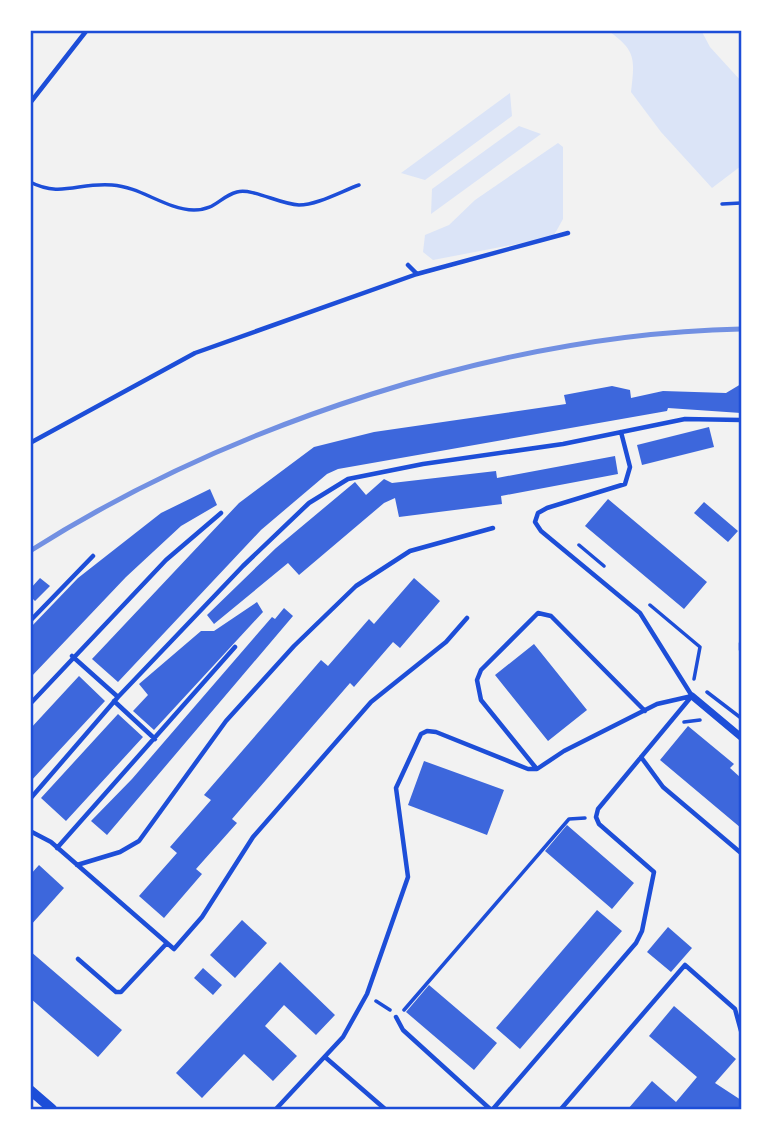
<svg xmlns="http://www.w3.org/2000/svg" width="771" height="1139" viewBox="0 0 771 1139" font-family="Roboto,sans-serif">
  <rect width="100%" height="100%" fill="#f2f2f2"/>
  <path fill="#dbe4f7" d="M607,30h94l9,17 31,34v85l-29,22 -51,-56 -30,-40c4,-34 5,-42 -24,-62z
    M510,93l2,23 -87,64 -24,-7z
    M519,126l22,8 -110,80 1,-25z
    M558,143l5,4v72l-10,18 -120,23 -10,-8 2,-17 24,-10 26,-25z"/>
  <path fill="#3d67dc" d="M741,384v29l-73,-5 -1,3 -329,58 -11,5 -66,56 -143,152 -26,-23 147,-156 75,-56 60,-15 192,-28 -2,-9 48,-9 18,4 1,8 32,-7 63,2z
    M709,427l5,20 -72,18 -5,-20z
    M615,456l3,18 -117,22 1,8 -103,13 -4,-19 -11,5 -85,72 -11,-12 -74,61 -7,-9 69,-67 79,-66 11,13 18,-16 8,4 104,-12 1,7z
    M210,489l7,16 -36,21 -55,51 -96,101v-50l48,-50 83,-65z
    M608,499l99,83 -23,27 -99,-83z
    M704,502l34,29 -10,11 -34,-29z
    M40,578l10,8 -15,15 -5,-5v-7z
    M414,578l26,23 -40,47 -7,-6 -39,45 -4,-4 -118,136 5,4 -41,46 6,5 -38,44 -25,-22 38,-43 -7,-6 41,-47 -7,-5 117,-135 7,6 41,-47 5,5z
    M257,602l6,10 -109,118 -21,-19 15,-16 -9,-11 62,-53h13z
    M284,608l9,8 -186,219 -16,-14 41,-42 140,-162 3,2z
    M534,644l53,66 -39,31 -53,-66z
    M79,676l26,25 -75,81v-53z
    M118,714l25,23 -77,84 -25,-23z
    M688,726l46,38 -4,4 11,10v50l-81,-68z
    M424,761l80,29 -17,45 -79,-30z
    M567,825l67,58 -22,26 -67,-58z
    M39,865l25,23 -34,38v-51z
    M597,910l25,21 -102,118 -24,-21z
    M242,920l25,23 -32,35 -25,-23z
    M668,927l24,21 -21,24 -24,-20z
    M30,951l92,79 -24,27 -68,-59z
    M280,962l55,53 -19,20 -32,-30 -19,21 32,30 -24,25 -29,-27 -42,44 -26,-25z
    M203,968l19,17 -9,10 -19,-17z
    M429,985l68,58 -23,27 -68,-58z
    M674,1006l62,53 -21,24 26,17v9h-113l24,-28 24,21 21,-25 -48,-41z"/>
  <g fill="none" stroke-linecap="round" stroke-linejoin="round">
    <path stroke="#1d4ed8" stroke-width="3.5" d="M30,182c31,16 49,0 82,3 29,2 53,24 82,25 22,0 25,-13 43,-18 16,-4 42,12 62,13 18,0 43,-14 60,-20
      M722,204l19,-1
      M579,545l25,21
      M650,605l50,42 -6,32
      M707,692l34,26
      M684,722l16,-2
      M376,1001l14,9
      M404,1010l165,-191 16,-1"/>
    <path stroke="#1d4ed8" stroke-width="4.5" d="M30,103l57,-73
      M408,265l9,9
      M621,432l9,35 -5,17 -78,24 -9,5 -3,9 6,9 99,82 52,83
      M30,443l165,-90 222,-79 151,-41
      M30,621l63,-65
      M741,643v7
      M72,656l46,41
      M114,701l41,38
      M30,704l136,-144 55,-47
      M641,757l22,30 78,66
      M536,768l-55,-68 -4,-20 4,-10 57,-57 13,3 94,95
      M30,799l88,-102 125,-131 66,-63 39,-24 75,-15 140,-20 122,-25 56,1
      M30,831l21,11 116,101 -46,49h-5l-38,-33
      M57,848l178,-201
      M77,865l43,-13 19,-11 87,-120 68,-75 62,-60 54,-35 83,-23
      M167,943l7,6 28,-32 51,-80 118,-135 75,-60 21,-24
      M396,1017l7,13 87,79
      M325,1057l60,52
      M276,1109l67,-72 24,-43 41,-117 -12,-89 25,-54 6,-3 9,1 92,37h9l27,-18 93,-47 35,-8
      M493,1109l143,-166 6,-12 12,-59 -55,-48 -3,-7 2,-8 93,-112
      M561,1109l124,-144 50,44 6,22"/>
    <path stroke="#1d4ed8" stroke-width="7" d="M692,696l49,41"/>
    <path stroke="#1d4ed8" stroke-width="10" d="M30,1090l22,19"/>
    <path stroke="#7290e2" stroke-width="5" d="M30,551c200,-127 473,-217 711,-222"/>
  </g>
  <rect width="771" height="1139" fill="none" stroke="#ffffff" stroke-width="63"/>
  <rect x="32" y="32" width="708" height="1076" fill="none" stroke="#1d4ed8" stroke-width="2.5"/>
</svg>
